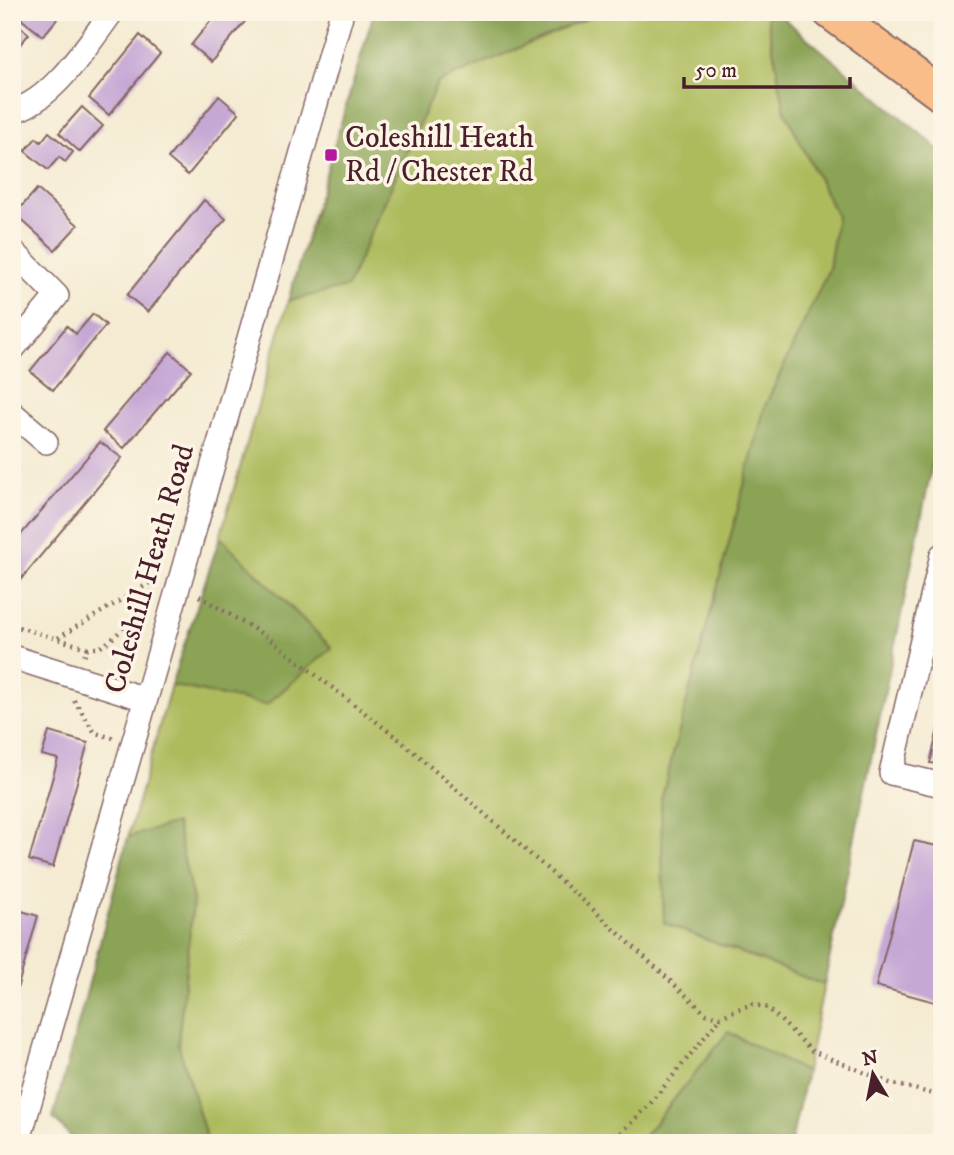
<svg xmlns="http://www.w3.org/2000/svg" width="954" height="1155" viewBox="0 0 954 1155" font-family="'IM FELL DW Pica',serif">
  <rect width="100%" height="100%" fill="#fcf5e5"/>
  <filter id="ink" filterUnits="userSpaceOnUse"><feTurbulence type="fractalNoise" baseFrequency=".0143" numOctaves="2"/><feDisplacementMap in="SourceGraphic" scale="14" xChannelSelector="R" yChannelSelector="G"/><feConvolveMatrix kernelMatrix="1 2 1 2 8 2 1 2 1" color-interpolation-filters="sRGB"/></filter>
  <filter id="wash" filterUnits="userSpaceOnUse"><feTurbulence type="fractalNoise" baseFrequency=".00686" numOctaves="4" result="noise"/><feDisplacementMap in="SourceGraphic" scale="28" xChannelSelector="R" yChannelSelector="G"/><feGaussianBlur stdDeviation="1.57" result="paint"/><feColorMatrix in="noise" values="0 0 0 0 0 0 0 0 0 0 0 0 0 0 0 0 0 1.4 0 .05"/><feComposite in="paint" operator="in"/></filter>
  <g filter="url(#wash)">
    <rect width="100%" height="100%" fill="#f4ebd2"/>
    <path fill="#adbb5d" stroke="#7c6d44" stroke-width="2" d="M602,12h164l19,99 52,105 -8,53 -64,137 -104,394 3,123 160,62 -18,87 -78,-40 -89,111h-431l-30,-99 15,-143 -17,-77 -48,13 43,-152 95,20 65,-57 -111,-111 68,-236 59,-15 90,-203z"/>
    <path fill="#8aa354" stroke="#6a6140" stroke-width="2" d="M374,12h228l-165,71 -90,204 -59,14z
      M766,12h10l166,140v266l-118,567 -160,-62 -3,-123 104,-394 64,-137 8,-53 -52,-105z
      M220,537l112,111 -66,57 -95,-20z
      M176,823l17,78 -15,143 30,99h-131l-24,-25 75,-281z
      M728,1032l78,40 -15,71h-152z"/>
    <g id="blocks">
      <path fill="#c6a8d5" d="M27,12h36l-20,24 -22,-17z
        M218,12h35l-42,50 -20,-17z
        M12,19l17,15 -17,20z
        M140,35l20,18 -51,62 -20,-17z
        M219,96l20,17 -51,62 -20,-17z
        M82,107l21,19 -23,26 -21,-19z
        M49,132l24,20 -8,10 -6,-5 -11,13 -23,-19 11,-13 5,4z
        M37,189l41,36 -23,25 -40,-36z
        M204,200l22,19 -27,30 -51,63 -21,-17z
        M93,314l13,11 -53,65 -23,-19 37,-45 9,8z
        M170,352l21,18 -67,78 -21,-17z
        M100,442l22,16 -110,132v-45z
        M941,716l1,1v47l-12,-1z
        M49,732l39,11 -35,124 -24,-7 29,-101 -16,-4z
        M914,841l28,6v157l-66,-18z
        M12,908l26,8 -25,87h-1z"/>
    </g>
  </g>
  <g filter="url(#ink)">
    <use href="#blocks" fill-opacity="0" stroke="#866665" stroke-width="2"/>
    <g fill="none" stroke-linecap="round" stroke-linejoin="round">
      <g stroke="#866665" stroke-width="26">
        <path id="minor" d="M12,111c40,-9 76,-67 100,-99
          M12,250l45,46 -45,54
          M12,413l34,29
          M942,555l-51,218 51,12
          M12,657l133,42
          M18,1143l161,-559 163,-572"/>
      </g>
      <g stroke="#866665" stroke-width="37">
        <path id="highway" d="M830,12l112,83"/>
      </g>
      <path stroke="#866665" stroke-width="4.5" stroke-dasharray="2 5" stroke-linecap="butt" d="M199,596l68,41 134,104 184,161 121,112 15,3 17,-8 15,-5 15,4 44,43 78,32 52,13
        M12,625l75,23 -4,11
        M58,638l100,-60
        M87,648c0,0 10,0 11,0 16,-6 47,-43 54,-58
        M74,700l21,33 18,5
        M611,1143l39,-39 71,-87"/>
      <use href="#minor" stroke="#fff" stroke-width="23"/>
      <use href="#highway" stroke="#f8bd88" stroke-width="33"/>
    </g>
  </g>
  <rect fill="#b5179e" stroke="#fcf5e5" stroke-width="2.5" x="324" y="148" width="14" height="14" rx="3.5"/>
  <g text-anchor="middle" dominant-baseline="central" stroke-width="7" stroke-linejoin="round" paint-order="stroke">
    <g font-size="30" fill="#4a1f2b" stroke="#fcf5e5" text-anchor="start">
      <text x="345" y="138">Coleshill Heath<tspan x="345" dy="34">Rd / Chester Rd</tspan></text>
    </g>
    <g font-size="30" fill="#4a1f2b" stroke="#fcf5e5">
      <text transform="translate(150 569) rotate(-74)">Coleshill Heath Road</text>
    </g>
  </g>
  <rect width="954" height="1155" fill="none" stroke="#fcf5e5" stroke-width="42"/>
  <g transform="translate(873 1074) rotate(350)" stroke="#fcf5e5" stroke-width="5" paint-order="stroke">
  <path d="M0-5L12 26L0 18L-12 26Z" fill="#4a1f2b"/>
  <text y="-10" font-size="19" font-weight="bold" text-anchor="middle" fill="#4a1f2b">N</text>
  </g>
  <path d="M684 77v10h166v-10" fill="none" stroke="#4a1f2b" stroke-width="3.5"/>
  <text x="695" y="77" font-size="21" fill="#4a1f2b" stroke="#fcf5e5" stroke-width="5" paint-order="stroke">50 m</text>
</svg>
